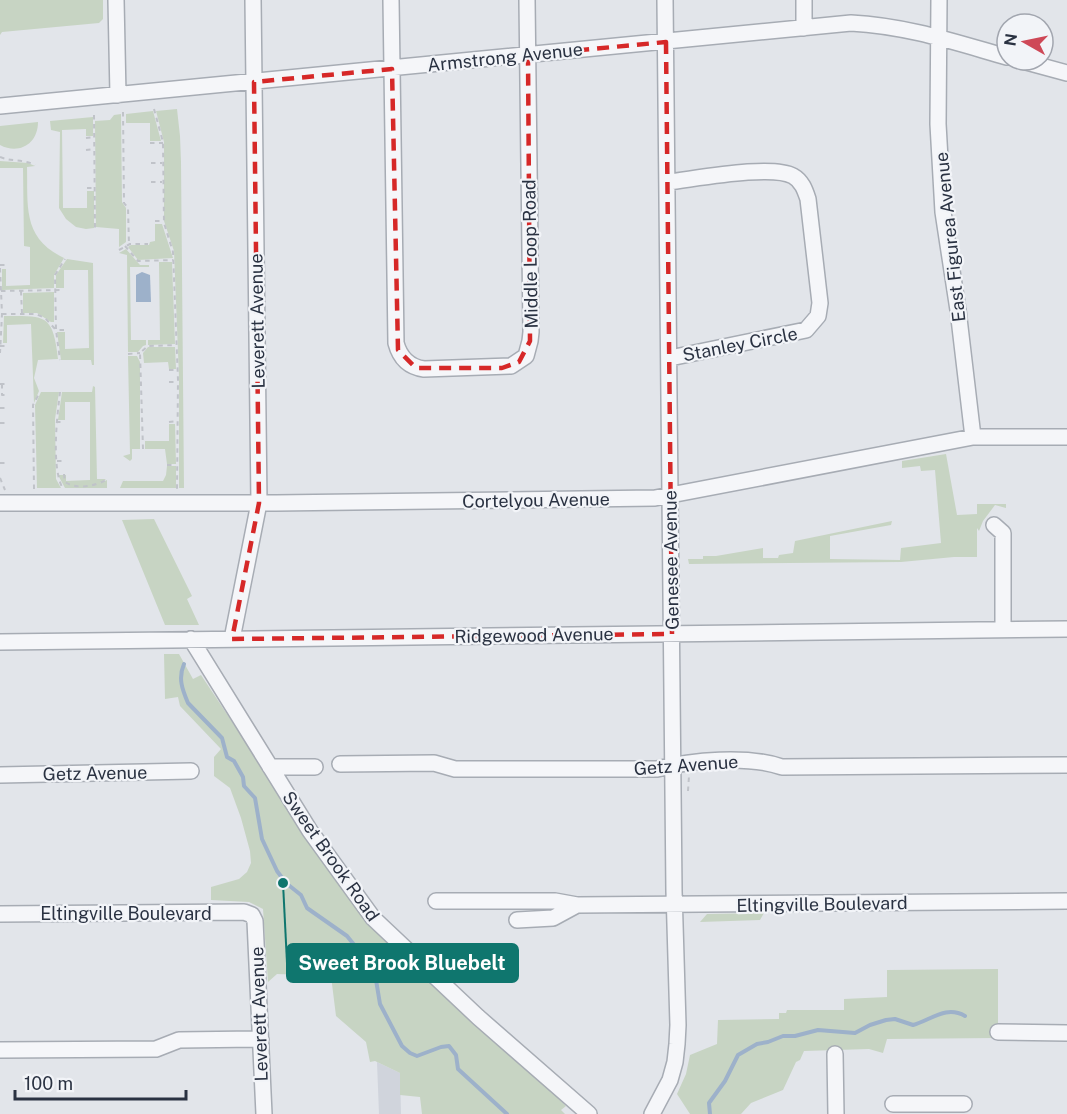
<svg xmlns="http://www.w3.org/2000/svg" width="1067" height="1114" viewBox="0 0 1067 1114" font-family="'Public Sans',sans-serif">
  <rect width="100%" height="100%" fill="#e2e5ea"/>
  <path fill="#d0d4dc" d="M377,1062l23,11 1,41h-22z"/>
  <path fill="#c7d4c3" d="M0,0h103v19l-4,4 -97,9 -2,3z
    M177,109l3,27 1,26 3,326h-5v-111l-5,-126 -10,-30v-79l-8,-31z
    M153,111l8,30h-11v-18h-24v-9z
    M121,114l1,88 4,6v34l-7,5v-18l-23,-2 -1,-106 15,-1 4,-5z
    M93,117v19h-7v-7l-24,1 1,78h24v-17h7v37l-8,1 -10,-2 -10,-8 -7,-11 1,-76 -9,-2 -1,-9z
    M38,122c0,22 -19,33 -38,23v-19z
    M0,161l28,2 7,3 -8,1c1,39 -5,71 37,91l-10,17v13l-52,2v-21h4v17l24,-1v-38l-6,-1 -1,-78h-23z
    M155,224h7l11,34 -35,2 -10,-13 3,-2h18l1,-3 5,-1z
    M126,249l14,16h9v2h-19l1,73h15v5l-3,1 -5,6h-10l-1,-97 -8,-2z
    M67,259l26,4 1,102h-2l-1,-5h-30l-4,-28h8v17l24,-1 -1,-78h-24v18h-8v-13z
    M159,262h13l3,82 -27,1v-5h12z
    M54,292v30h-3l-14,-9h-14v-20z
    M4,316c41,0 49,-3 54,43l-20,1 -4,18 5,13 -5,12 -3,-79 -24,1v18h-4z
    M148,347h27l1,22h-7l-1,-7 -24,1 -1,-10z
    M128,356h9l3,6v87h-8v10l-2,2 -7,-5 7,-2z
    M93,386l2,1 2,92h9l-6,4 7,-3v8h-42l-7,-13h8v6l24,-1v-78h-25v18h-7l4,-28h30z
    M41,392h18l-4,27 1,60 5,9h-24l-2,-83z
    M169,424h6l1,40h-9l-2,-15h-20v-8h24z
    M946,454l11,61 20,-1v-10h29v4l-11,-3 -12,16 -4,10 -2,-3v29h-23l-53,5 -212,2 -1,-5h15v-3h13l47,-8v10h15l1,-3 14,-2 2,-12 97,-20 -1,4 -61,11v23l70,1 1,-12 40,-5 -6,-73 -14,1 -1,-5 -18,2v-7z
    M167,466h9v22h-56l3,-7h40l3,-6z
    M154,519l38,77 -5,3 12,26h-34l-43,-105z
    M164,654h15l14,25 8,-4 163,245 44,43 146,131 12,12 -5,4 4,4h-143l-2,-17 -20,-2v-22l-25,-12 -5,1 -4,-20 -30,-26 -5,-40 -54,-2 -9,8 -5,-73 -14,-7 -38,-2v-13l28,-8 8,-7 4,-9 -1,-12 -9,-33 -11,-30 -16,-12v-19l7,-8 -41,-43 -2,-9 -13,2z
    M764,913l-4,7 -60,2 7,-8z
    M998,969v58l-3,11 -108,1 -4,14 -14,-4 -65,2 -4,9 -4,2 -13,28 -32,13 -10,11h-51l-13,-20 9,-20 4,-19 27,-11 1,-24 61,-1v-6h7l1,-3h57v-11l43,-2v-27z"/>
  <path fill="#9db1ca" d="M142,272l8,3 1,27h-15v-27z"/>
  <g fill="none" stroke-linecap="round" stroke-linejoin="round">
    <path stroke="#9db1ca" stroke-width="4" d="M184,664c-6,14 -2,25 4,39l34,35 5,19 7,4 9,16 1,9 11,12 7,41 15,32 9,12 15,12 6,13 40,28 13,16 16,28 4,24 22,42 8,7 7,3 24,-9 8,-1 7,9 2,14 49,45
      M710,1114l-1,-11 16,-22 13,-26 19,-11 11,-2 15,-6h12l23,-6 37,3 15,-8 16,-5 9,-1 18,6c18,-5 33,-20 52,-9"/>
    <g stroke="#a7acb4" stroke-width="18">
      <path id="minor" d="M116,0l2,95
        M391,0l5,343c4,15 13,24 28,26l87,-3 15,-10 4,-15 1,-9 -4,-332
        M804,0v28
        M939,0l-1,124 5,88 15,98 15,127
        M1019,60l48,13
        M0,106l851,-83c56,3 103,19 156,34
        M668,182c27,-3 104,-18 125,-6 9,5 12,14 15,23l12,104 -2,13 -12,14 -136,28
        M0,503h276l379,-5 318,-61h94
        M994,525l9,8v96
        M191,639l119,192 63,87 105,99 111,97
        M232,639l27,-136 -6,-503
        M0,642l1067,-13
        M340,764l94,-1 21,6h202c35,-9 90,-14 125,-2l285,-2
        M270,767h45
        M0,775l191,-4
        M436,901h119l22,4 490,-4
        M0,914l244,-2 8,3 3,6 9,193
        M517,920l36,-2 24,-13
        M998,1032l69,1
        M0,1050l156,-1 23,-9 82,-1
        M835,1054l1,60
        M893,1104h71
        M652,1114l18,-34 5,-18 2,-18 1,-19 -4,-134 -9,-891"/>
    </g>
    <path stroke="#c0c3c9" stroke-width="2" stroke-dasharray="4.5 4.5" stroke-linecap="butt" d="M154,109l9,33 1,81 9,29 5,128 -1,111
      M123,112l1,91 4,5 1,37
      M94,115l1,114
      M86,138l8,-1
      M150,143h13
      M86,150l9,-1
      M0,157c12,5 24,2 35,8
      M151,163h11
      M151,182h11
      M87,188h8
      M155,221h8
      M125,246l13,15 35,-1
      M119,250l11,-6h18
      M0,265h6
      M0,268l2,46 -2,39
      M1,291l63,-1
      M21,291l1,23
      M2,314h34l9,4 11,12 4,30
      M64,330h-8l-1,-55 10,-16
      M0,346h7
      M128,354l12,-1
      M169,370h8
      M169,382h8
      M0,384h7
      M2,384v11h6
      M60,392c-3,26 -9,75 3,97
      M0,408h5
      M56,422h9
      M169,422l8,-1
      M0,423h5
      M143,449l-3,-96 8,-7 28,-1
      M57,461h9
      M0,463h6
      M167,465h9
      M64,474l1,8c12,8 30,4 41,-2
      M0,478l5,12
      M34,489l-1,-84 7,-13
      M688,791l1,-15"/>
    <use href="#minor" stroke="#f5f6f9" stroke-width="15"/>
  </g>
  <path fill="none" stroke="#d62828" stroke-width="4.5" stroke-dasharray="12 8" stroke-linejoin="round" d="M666,42l6,592 -440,5 27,-136 -5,-421 138,-13 6,281 18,18h86l17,-6 11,-21 -2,-286z"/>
  <g text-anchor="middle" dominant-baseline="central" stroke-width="4.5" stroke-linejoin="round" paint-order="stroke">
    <g font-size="18" fill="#2a3242" stroke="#f2f4f8">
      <text transform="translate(505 57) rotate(-6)">Armstrong Avenue</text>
      <text transform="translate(950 237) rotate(-96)">East Figurea Avenue</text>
      <text transform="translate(530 254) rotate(-91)">Middle Loop Road</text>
      <text transform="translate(257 321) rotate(-91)">Leverett Avenue</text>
      <text transform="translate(740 344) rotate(-11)">Stanley Circle</text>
      <text transform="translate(536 500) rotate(-1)">Cortelyou Avenue</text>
      <text transform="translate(671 560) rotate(-91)">Genesee Avenue</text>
      <text transform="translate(534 635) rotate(-1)">Ridgewood Avenue</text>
      <text transform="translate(686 765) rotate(-4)">Getz Avenue</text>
      <text transform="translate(95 773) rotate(-1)">Getz Avenue</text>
      <text transform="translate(331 856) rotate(55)">Sweet Brook Road</text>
      <text transform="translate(822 904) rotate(-1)">Eltingville Boulevard</text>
      <text x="126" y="913">Eltingville Boulevard</text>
      <text transform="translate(259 1014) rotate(-92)">Leverett Avenue</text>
    </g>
  </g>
  <path fill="none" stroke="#0f766e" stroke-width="2" d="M283 883L287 963"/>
  <circle fill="#0f766e" stroke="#f2f4f8" stroke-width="2" cx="283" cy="883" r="6"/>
  <rect fill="#0f766e" stroke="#0f766e" stroke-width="2" x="287" y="944" width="231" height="38" rx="6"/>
  <g font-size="20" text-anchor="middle" font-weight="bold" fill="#fff">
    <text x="402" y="970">Sweet Brook Bluebelt</text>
  </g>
  <g transform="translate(1025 42) rotate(279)"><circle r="28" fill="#f2f4f8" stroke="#a2a6af" stroke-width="1.5"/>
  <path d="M0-4.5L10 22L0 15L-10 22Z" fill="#ce4857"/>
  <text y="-9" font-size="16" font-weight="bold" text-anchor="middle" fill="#2a3242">N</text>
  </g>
  <path d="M15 1090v9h171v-9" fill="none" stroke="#2a3242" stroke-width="3"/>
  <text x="24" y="1090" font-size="18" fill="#2a3242" stroke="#f2f4f8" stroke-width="4.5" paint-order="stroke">100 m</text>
</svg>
